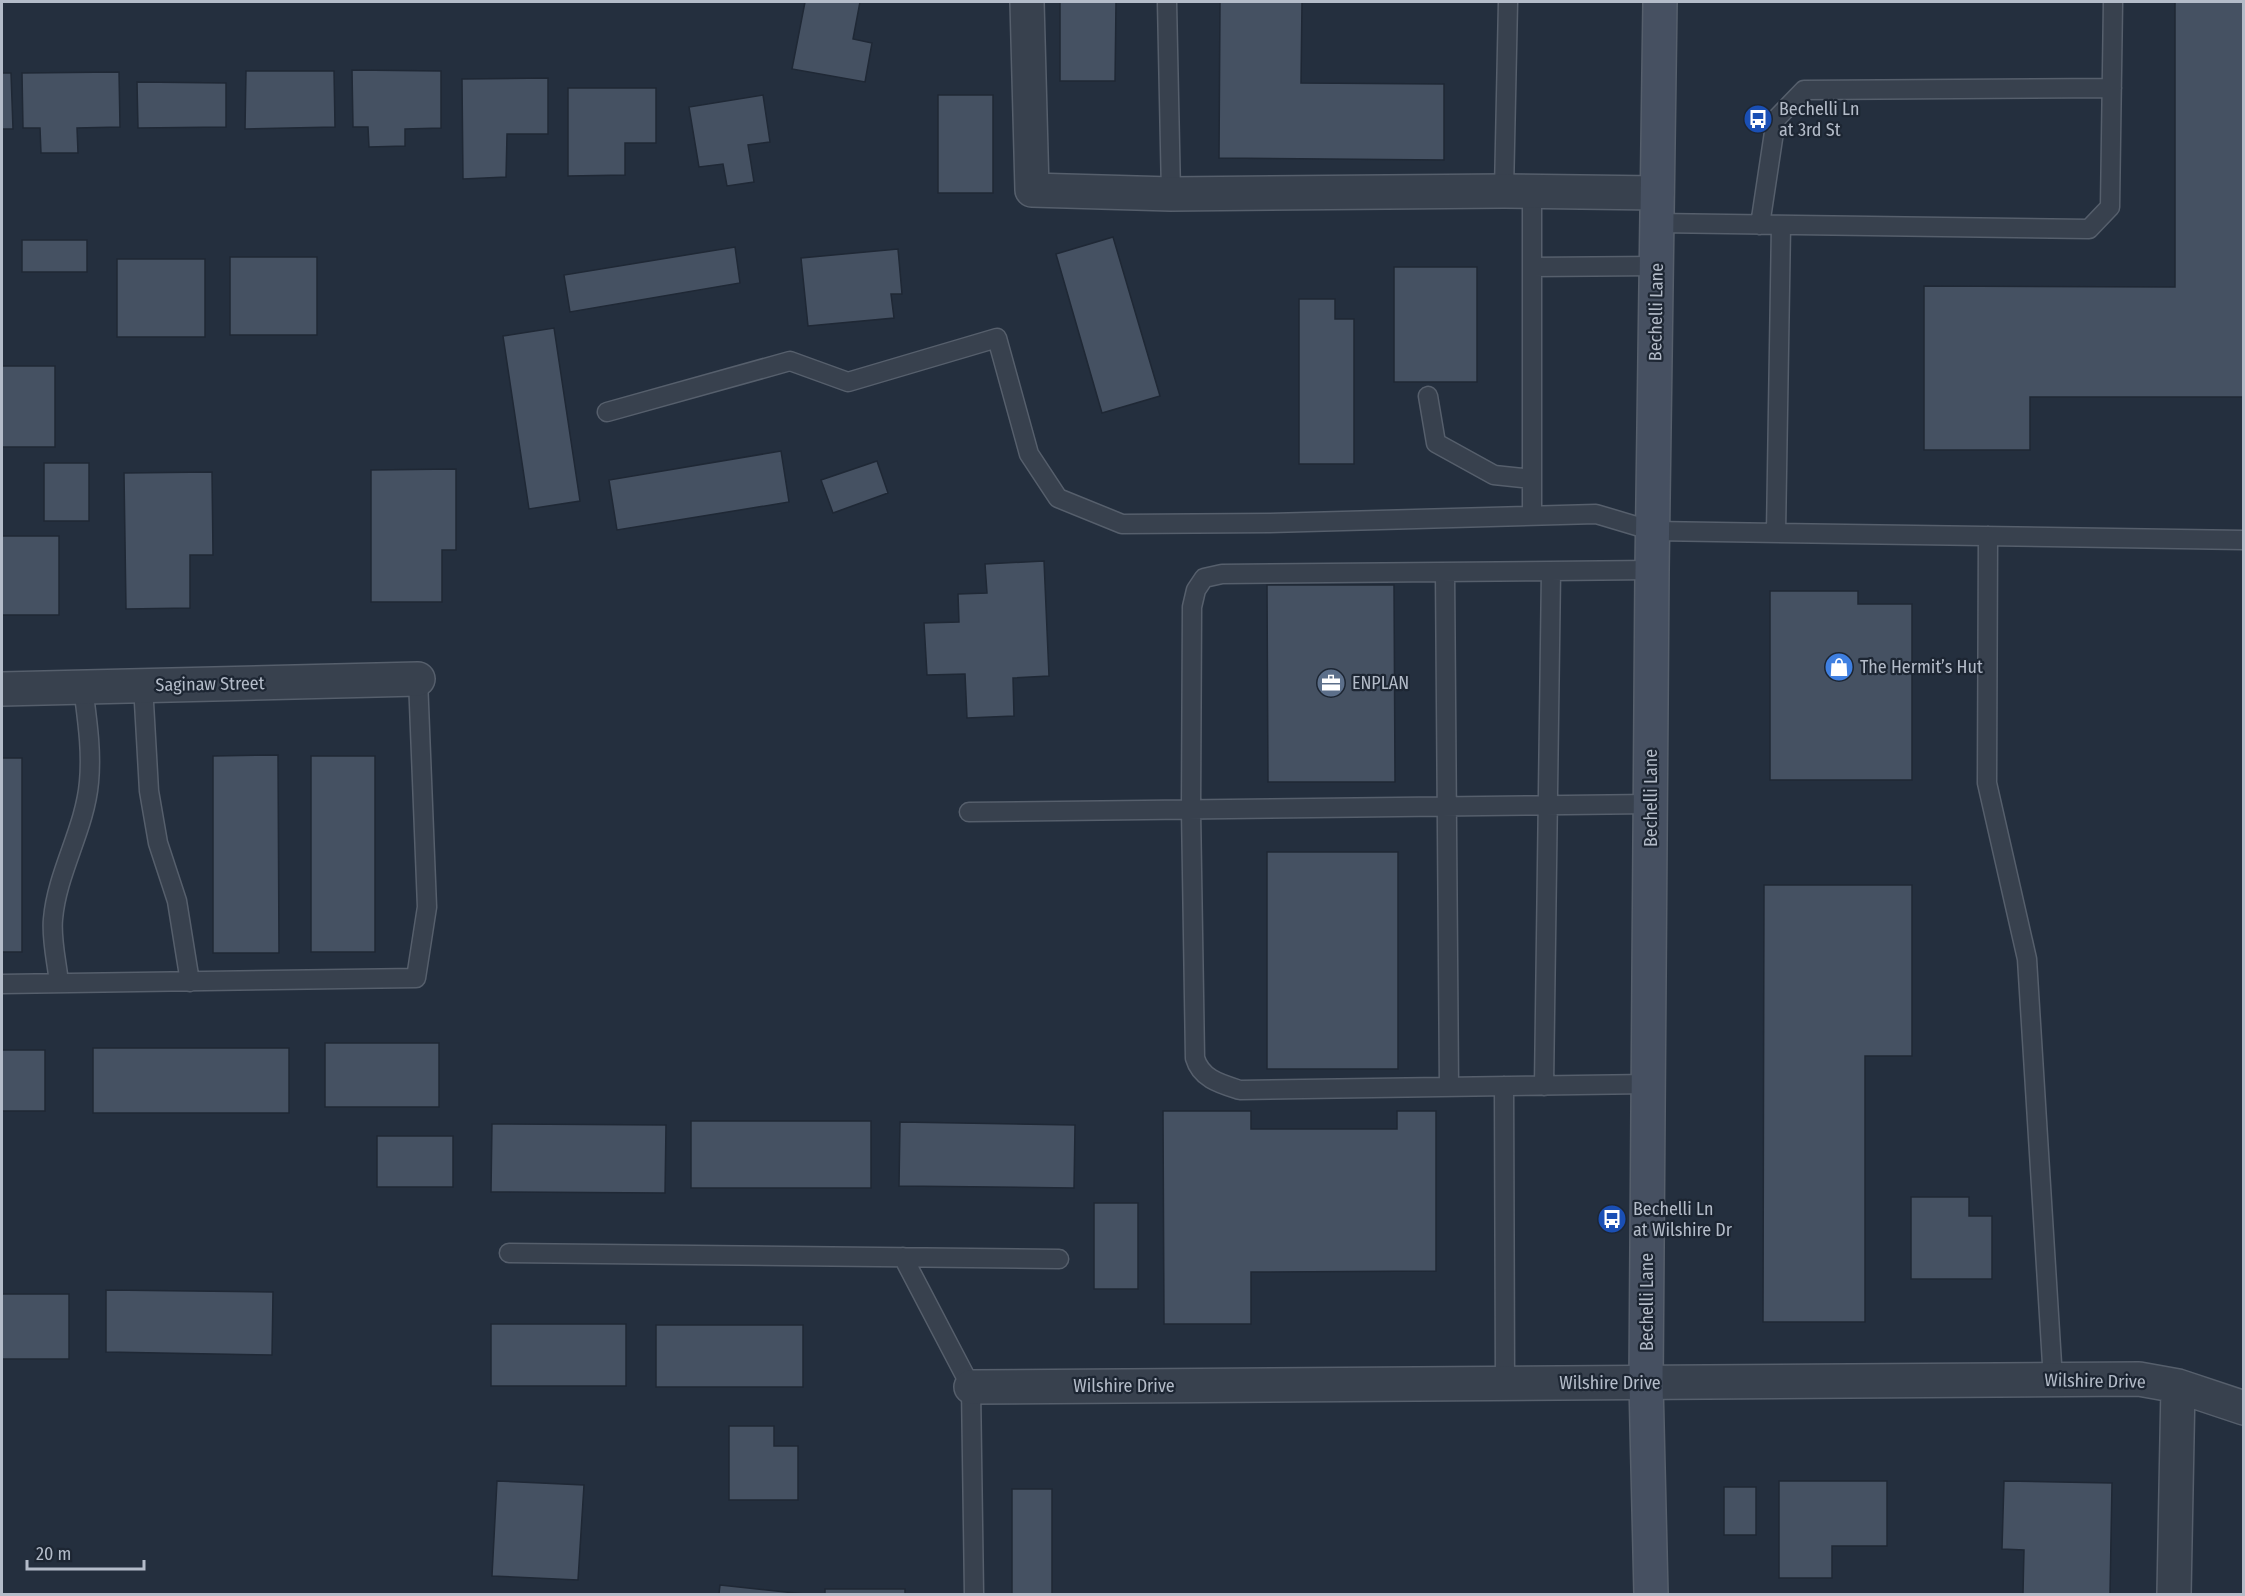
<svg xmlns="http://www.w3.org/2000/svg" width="2245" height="1596" viewBox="0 0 2245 1596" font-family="'Fira Sans Condensed',sans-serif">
  <rect width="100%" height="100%" fill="#242f3e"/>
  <path fill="#455162" stroke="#1f2835" stroke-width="1.5" d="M805,2h55l-7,37 19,4 -7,39 -73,-13z
    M1060,2h56l-1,79h-55z
    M1220,2h82l-1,81 143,1v76l-225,-2z
    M2175,2h69v395h-214v53h-106v-164l251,1z
    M352,70l89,1v57l-36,1v17l-36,1 -1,-20h-15z
    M246,71h88l1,56 -90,2z
    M119,72l1,55 -43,1 1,25h-37l-1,-25h-17l-1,-55z
    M2,73h9l2,56h-11z
    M548,78v56h-41l-1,43 -43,2 -1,-100z
    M137,82l89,1v44l-88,1z
    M568,88h88v55h-31v32l-57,1z
    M763,95l7,47 -22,3 6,37 -27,4 -4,-22 -24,3 -10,-60z
    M938,95h55v98h-55z
    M1113,237l47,159 -58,17 -46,-159z
    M22,240h65v32h-65z
    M735,247l5,36 -170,29 -6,-37z
    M898,249l4,45h-11l3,24 -86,8 -7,-68z
    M230,257h87v78h-87z
    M117,259h88v78h-88z
    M1394,267h83v115h-83z
    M1299,299h36v20h19v145h-55z
    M554,328l26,173 -51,8 -26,-173z
    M2,366h53v81h-53z
    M781,451l8,51 -172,28 -8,-50z
    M877,461l11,32 -55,20 -12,-33z
    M44,463h45v58h-45z
    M456,469v81h-14v52h-71v-132z
    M212,472l1,83h-23v53l-64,1 -2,-136z
    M2,536h57v79h-57z
    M1044,561l5,115 -36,2 1,38 -47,2 -2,-44 -38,1 -3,-52 35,-1 -1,-28 29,-1 -2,-29z
    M1267,585h127l1,197h-127z
    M1770,591h88v13h54v176h-142z
    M278,755l1,198h-66v-197z
    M311,756h64v196h-64z
    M2,758h20v194h-20z
    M1267,852h131v217h-131z
    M1764,885h148v171h-47v266h-102z
    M325,1043h114v64h-114z
    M93,1048h196v65h-196z
    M2,1050h43v61h-43z
    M1163,1111h88v18h146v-18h39v160l-185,1v52h-87z
    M691,1121h180v67h-180z
    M900,1122l175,3 -1,63 -175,-2z
    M492,1124l174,1 -1,68 -174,-1z
    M377,1136h76v51h-76z
    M1911,1197h58v19h23v63h-81z
    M1094,1203h44v86h-44z
    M106,1290l167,2 -1,63 -166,-3z
    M2,1294h67v65h-67z
    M491,1324h135v62h-135z
    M656,1325h147v62h-147z
    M729,1426h45v20h24v54h-69z
    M497,1481l87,4 -6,95 -86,-4z
    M1779,1481h108v65h-55v32h-53z
    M2004,1481l108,2 -2,111h-87l1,-44 -22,-1z
    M1724,1487h32v48h-32z
    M1012,1489h40v105h-40z
    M720,1585l84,9h-85z
    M825,1589h80v5h-80z"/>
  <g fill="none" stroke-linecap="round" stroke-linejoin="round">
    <g stroke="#565f6c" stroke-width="21">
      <path id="service" d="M1167,2l4,192
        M1504,191l4,-189
        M1657,223l432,6 21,-22 3,-205
        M1760,225l16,-106 28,-29 308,-2
        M1532,267l124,-1
        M1428,396l8,47 58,32 38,4
        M607,412l183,-51 58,21 149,-44 32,116 29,44 64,26 147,-1 327,-9 57,17 591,9
        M1532,515v-323
        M1776,533l5,-308
        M1988,536l-1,247 40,176 26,421
        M1445,572l4,515
        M143,685l6,106 9,52 19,58 13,81
        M969,812l682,-8
        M59,983c-2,-20 -8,-44 -6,-64 4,-47 32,-90 36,-137 3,-32 -2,-63 -6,-95
        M2,984l414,-6 11,-71 -9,-228
        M1649,1084l-409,6c-19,-6 -39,-11 -45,-32l-4,-248 1,-203 4,-17 8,-12 18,-4 430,-4
        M1504,1086l1,297
        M1544,1086l7,-515
        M509,1253l550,6
        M903,1257l68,130 3,207"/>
    </g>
    <g stroke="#565f6c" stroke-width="36">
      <path id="minor" d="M1027,2l5,188 139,4 333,-3 153,2
        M2,689l416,-10
        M971,1387l1168,-8 39,7 66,22
        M2174,1594l4,-208"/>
    </g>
    <g stroke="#565f6c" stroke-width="36">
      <path id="secondary" d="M1651,1594l-5,-211 6,-813 8,-568"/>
    </g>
    <use href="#service" stroke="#38414e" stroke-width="18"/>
    <use href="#minor" stroke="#38414e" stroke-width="33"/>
    <use href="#secondary" stroke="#465061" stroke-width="33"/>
  </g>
  <defs>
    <g id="bus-disc" transform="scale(1.5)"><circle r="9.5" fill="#1a4fb4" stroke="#1d2633"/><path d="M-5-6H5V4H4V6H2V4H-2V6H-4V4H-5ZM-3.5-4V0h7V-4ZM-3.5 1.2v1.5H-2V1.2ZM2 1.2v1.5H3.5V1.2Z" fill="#fff"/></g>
    <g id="shop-disc" transform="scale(1.5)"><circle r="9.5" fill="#3f7fe0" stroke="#1d2633"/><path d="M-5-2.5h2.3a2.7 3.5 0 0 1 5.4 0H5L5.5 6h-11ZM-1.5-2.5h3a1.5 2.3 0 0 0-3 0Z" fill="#fff"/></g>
    <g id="office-disc" transform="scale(1.5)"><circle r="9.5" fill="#5c6f8a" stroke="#1d2633"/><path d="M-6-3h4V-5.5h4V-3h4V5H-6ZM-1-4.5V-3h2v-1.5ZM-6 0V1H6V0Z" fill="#fff"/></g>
  </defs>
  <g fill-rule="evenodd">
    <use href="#bus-disc" x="1758" y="119"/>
    <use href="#shop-disc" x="1839" y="667"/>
    <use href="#office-disc" x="1331" y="683"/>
    <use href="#bus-disc" x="1612" y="1219"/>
  </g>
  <g text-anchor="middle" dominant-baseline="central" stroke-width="4.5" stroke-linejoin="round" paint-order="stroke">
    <g font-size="18" fill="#b4bcc9" stroke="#1d2633" text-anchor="start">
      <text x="1779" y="109">Bechelli Ln<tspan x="1779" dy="21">at 3rd St</tspan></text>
      <text x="1860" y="667">The Hermit’s Hut</text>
      <text x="1352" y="683">ENPLAN</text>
      <text x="1633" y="1209">Bechelli Ln<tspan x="1633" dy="21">at Wilshire Dr</tspan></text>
    </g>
    <g font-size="18" fill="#b4bcc9" stroke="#1d2633">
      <text transform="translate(1656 312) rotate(-89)">Bechelli Lane</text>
      <text transform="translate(210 684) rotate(-1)">Saginaw Street</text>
      <text transform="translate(1651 798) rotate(-90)">Bechelli Lane</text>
      <text transform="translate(1647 1302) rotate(-90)">Bechelli Lane</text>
      <text transform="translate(2095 1381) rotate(1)">Wilshire Drive</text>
      <text x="1610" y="1383">Wilshire Drive</text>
      <text x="1124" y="1386">Wilshire Drive</text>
    </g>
  </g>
  <rect width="2245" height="1596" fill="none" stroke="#b4bcc9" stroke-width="6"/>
  <path d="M27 1560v9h117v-9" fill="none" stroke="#b4bcc9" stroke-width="3"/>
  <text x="36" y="1560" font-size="18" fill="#b4bcc9" stroke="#1d2633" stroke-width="4.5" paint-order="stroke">20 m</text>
</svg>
